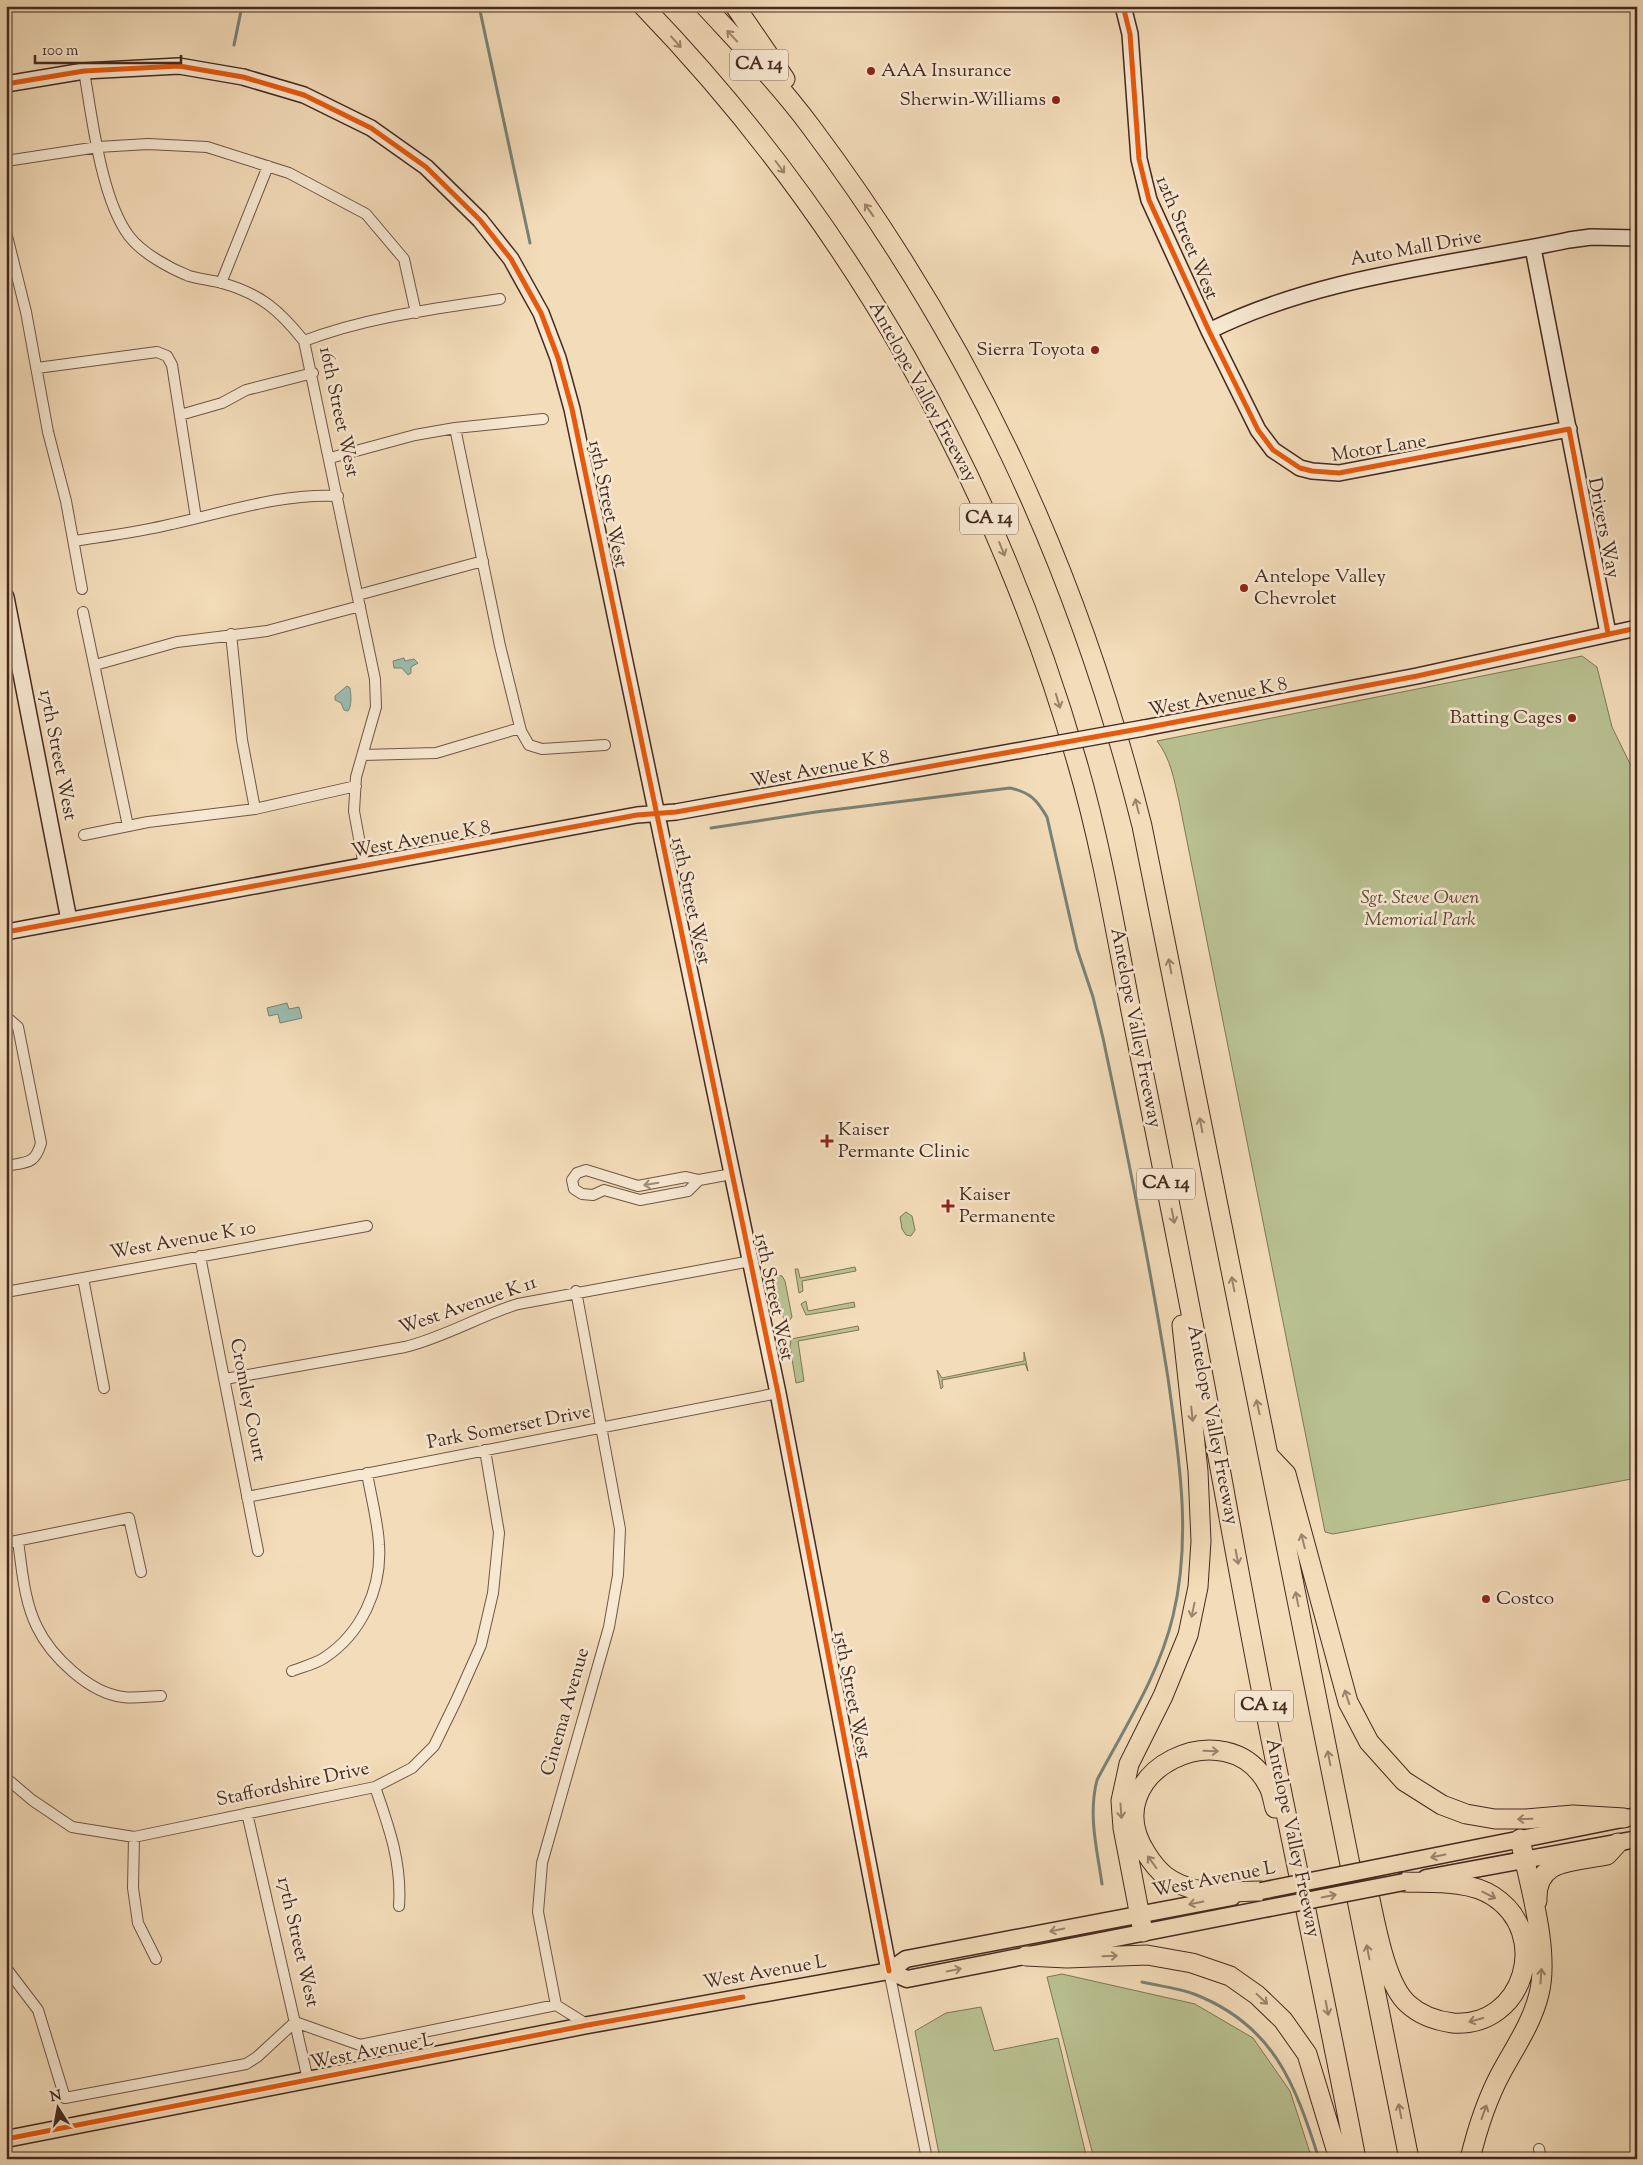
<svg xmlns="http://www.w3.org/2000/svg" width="1643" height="2165" viewBox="0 0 1643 2165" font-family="'Sorts Mill Goudy',serif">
  <rect width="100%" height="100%" fill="#f3dcb9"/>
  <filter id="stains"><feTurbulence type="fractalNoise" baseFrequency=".004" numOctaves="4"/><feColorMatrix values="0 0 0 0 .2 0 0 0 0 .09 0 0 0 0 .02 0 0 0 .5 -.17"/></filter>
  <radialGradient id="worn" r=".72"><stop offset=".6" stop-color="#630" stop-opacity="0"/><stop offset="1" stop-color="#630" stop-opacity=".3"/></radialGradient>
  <path fill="#b9c191" stroke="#7f7658" d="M1582,656l15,11 15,60 25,51v700l-304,56 -8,-2 -146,-731c-5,-21 -8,-42 -22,-60z
    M906,1212l6,4 3,14 -4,6 -5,-1 -4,-6 -2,-12z
    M855,1267l1,4 -54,10 1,10 -4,2 -4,-24h3l2,9z
    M777,1275l5,1 3,5 7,36 -3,4 -5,-1 -13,-43z
    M806,1301l2,10 46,-9 1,5 -49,8 -5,-11z
    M858,1326l1,4 -61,11 6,40 -8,2 -6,-36 1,-8z
    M1024,1352l4,19 -3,-7 -83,16 1,7 -2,2 -4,-19 5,8 82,-17z
    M1062,1974l133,30 58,34 37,53 22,68h-218l-47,-182z
    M981,2007l13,44 64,-13 29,121h-147l-25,-128 31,-18z"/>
  <path fill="#9bbcaf" stroke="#798276" d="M404,658l1,3 9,-2 4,4 -7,4v6l-3,2 -6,-7h-8l-1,-7z
    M347,686l3,2c1,6 2,18 -2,23l-4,-1 -3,-7 -6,-3v-4z
    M287,1003l2,6 10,-2 3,11 -22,5 -2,-9 -9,2 -2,-8z"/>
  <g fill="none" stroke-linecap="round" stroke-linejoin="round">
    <path stroke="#798276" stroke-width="3" d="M479,6l51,237
      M234,45l8,-39
      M711,828l105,-16 194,-24c20,4 27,12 37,29l30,132 16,48 10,41c24,113 47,226 65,340 11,79 24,160 5,238 -14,59 -48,111 -76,164 -9,35 0,69 5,104
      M1142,1982c17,4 36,6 52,12 80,31 101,90 125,165"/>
    <g stroke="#705646" stroke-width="12">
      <path id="street" d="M84,71c8,46 17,128 45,165 13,17 40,32 60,40 10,3 22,4 33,7 39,11 57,27 82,58l71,338 1,28 -20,70 -2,34 10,55
        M6,161l92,-14 50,-3 59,3 82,26 77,41 38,45 12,54
        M6,232l20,80 22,120 18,69 16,88
        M221,283l47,-117
        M304,341c62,-24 130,-32 196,-42
        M37,368l120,-16 10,4 5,9 24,153
        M180,415l42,-12 24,-13 67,-17
        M455,428l45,218 21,85 8,14 13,4 63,-4
        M330,458l85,-23 40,-7 88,-9
        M74,541c32,-5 66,-9 98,-17 55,-12 109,-31 166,-28
        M358,595l125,-34
        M83,612l45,214
        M231,634l11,106 13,69
        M95,665l82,-23 90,-11 93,-25
        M363,755l73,-2 84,-25
        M84,835l64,-13 107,-13 101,-23
        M6,1019l4,1 8,7 23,116c-6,22 -15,19 -35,23
        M699,1180l-11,11 -48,9 -36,-10 -11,5 -11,-1 -8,-5 -2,-9 5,-7 9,-3 52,16 48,-9 13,3 33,-6
        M200,1256l58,295
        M83,1278l21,110
        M6,1292l361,-66
        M225,1379l180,-32c40,-10 74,-31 113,-43l233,-43
        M247,1497l531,-104
        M18,1541c4,28 6,60 19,86 14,29 52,66 86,70 12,2 26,-1 38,-1
        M6,1543l123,-25 12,54
        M292,1671c10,-4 23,-7 32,-13 37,-24 58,-69 55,-113 -1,-23 -8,-48 -12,-72
        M6,1778l26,22 40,27 62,10 241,-50 37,-19 22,-22 22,-45 25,-56 12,-52 6,-60 -14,-83
        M375,1787c14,40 27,76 24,119
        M247,1813l61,267
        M134,1837l-1,51 5,35 18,36
        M6,1968l32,42 27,88 181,-34 11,-7 38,-35 65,23 196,-40 32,20
        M889,1971l38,188
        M556,2005l-18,-93 4,-49 67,-236 9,-52 2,-46 -44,-238
        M1539,2149l2,10"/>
    </g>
    <g stroke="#452a20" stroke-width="18">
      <path id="secondary" d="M1123,6l7,28 9,125 10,41 60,131 49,99 15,20 27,18 12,3 27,2 230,-44
        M6,84l78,-13 95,-5 64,11 61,18 67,33 55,39 54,53 31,39 30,54 17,45 14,51 206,984 111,578
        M1533,248l75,385
        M1209,331c114,-56 238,-65 360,-91l22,-3 46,1
        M6,597l63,323
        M1144,728l273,-52 220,-48
        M6,932l631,-117 39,-3 368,-66"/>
    </g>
    <g stroke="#452a20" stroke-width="19">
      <path id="primary" d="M1401,1863l236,-47
        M1426,1878l211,-39
        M889,1971l18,8 357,-70
        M6,2139l582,-114 301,-54 17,-12 326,-62"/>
    </g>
    <g stroke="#452a20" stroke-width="21">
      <path id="highway" d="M643,6c205,212 353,474 434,756 24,82 38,166 54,249 26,129 52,257 76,386 21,114 41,228 64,342 28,140 58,279 85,420
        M705,6c36,39 74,78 106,121 161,215 266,439 331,699l267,1333
        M735,6l50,73
        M1268,1455l18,19 62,228 21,40 35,39 38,24 24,9 29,5h31l47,-4 51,3
        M1364,1872c9,35 18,109 44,132 12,11 29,17 45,19 71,5 99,-89 40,-127 -24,-16 -61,-13 -89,-14
        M1261,1891c-19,0 -50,3 -68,-2 -23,-7 -34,-15 -47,-36 -53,-81 83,-147 123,-66 3,6 4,14 6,21
        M1537,1901c-2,-43 37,-39 70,-46l11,-12
        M1143,1932l-20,-104 -2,-27 8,-37 34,-68 25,-61 10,-48 3,-46 -3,-70 -16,-146
        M1026,1956l41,2 80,-3 45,8 38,13 27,19 26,25 24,34 32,105
        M1470,2159c7,-29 17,-60 31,-86 14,-26 31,-50 38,-79 11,-43 -10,-111 -19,-155"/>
    </g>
    <use href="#street" stroke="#f7e8d2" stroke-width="10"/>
    <use href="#secondary" stroke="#f7e8d2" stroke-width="15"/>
    <use href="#primary" stroke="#f3dcb9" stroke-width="16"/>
    <use href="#highway" stroke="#f3dcb9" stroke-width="19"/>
    <g stroke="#452a20" stroke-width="18" stroke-linecap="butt">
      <path id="secondary-bridge" d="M1044,746l100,-18"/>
    </g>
    <g stroke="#452a20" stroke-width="19" stroke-linecap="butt">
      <path id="primary-bridge" d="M1261,1891l140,-28
        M1264,1909l140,-27"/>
    </g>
    <use href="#secondary-bridge" stroke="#f7e8d2" stroke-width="15"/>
    <use href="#primary-bridge" stroke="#f3dcb9" stroke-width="16"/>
    <g stroke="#f7e8d2" stroke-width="8">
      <path id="cycleway" d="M1123,6l7,28 9,125 10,41 60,131 49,99 15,20 27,18 12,3 27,2 230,-44 39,204
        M6,84l78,-13 95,-5 64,11 61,18 67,33 55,39 54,53 31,39 30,54 17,45 14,51 206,984 111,578
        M6,932l631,-117 39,-3 468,-84 273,-52 220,-48
        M6,2139l582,-114 155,-28"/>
    </g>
    <use href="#cycleway" stroke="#e8590c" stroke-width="5"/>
  </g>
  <defs><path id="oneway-shaft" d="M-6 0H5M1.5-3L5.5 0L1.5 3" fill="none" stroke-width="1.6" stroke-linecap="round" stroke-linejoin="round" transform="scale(1.25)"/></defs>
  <g stroke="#9c836c">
    <use href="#oneway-shaft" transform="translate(732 36) rotate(-133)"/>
    <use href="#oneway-shaft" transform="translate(676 42) rotate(48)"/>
    <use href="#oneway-shaft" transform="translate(780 167) rotate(53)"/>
    <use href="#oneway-shaft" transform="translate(869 210) rotate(-125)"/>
    <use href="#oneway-shaft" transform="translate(1002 549) rotate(68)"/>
    <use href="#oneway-shaft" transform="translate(1058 701) rotate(73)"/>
    <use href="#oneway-shaft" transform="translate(1137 806) rotate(-104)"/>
    <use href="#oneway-shaft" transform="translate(1170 966) rotate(-101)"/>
    <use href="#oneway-shaft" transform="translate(1201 1125) rotate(-101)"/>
    <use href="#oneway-shaft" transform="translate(1173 1216) rotate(79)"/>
    <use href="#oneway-shaft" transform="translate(1233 1284) rotate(-101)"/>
    <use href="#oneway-shaft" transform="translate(1258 1407) rotate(-102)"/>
    <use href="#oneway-shaft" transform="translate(1192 1414) rotate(84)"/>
    <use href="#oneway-shaft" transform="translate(1303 1541) rotate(-104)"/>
    <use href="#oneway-shaft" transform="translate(1237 1557) rotate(79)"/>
    <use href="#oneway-shaft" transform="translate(1297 1599) rotate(-101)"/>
    <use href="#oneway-shaft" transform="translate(1193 1610) rotate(102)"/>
    <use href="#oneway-shaft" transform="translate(1347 1697) rotate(-108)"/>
    <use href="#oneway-shaft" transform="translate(1211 1751) rotate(2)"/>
    <use href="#oneway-shaft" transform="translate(1329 1758) rotate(-101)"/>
    <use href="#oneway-shaft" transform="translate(1121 1811) rotate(86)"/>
    <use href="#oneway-shaft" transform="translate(1525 1819) rotate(178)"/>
    <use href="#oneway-shaft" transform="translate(1438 1856) rotate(169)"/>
    <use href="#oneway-shaft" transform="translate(1152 1862) rotate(-126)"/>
    <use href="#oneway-shaft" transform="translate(1489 1895) rotate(27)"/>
    <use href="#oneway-shaft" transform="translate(1329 1896) rotate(-11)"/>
    <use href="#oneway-shaft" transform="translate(1196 1903) rotate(169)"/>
    <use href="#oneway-shaft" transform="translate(1057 1930) rotate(169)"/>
    <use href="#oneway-shaft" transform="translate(1368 1952) rotate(-101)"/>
    <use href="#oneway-shaft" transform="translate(1110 1956) rotate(-2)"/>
    <use href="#oneway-shaft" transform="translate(954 1970) rotate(-11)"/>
    <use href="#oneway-shaft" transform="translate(1541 1976) rotate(-86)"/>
    <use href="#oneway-shaft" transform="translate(1262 1999) rotate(43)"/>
    <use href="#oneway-shaft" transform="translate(1327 2008) rotate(79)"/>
    <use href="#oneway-shaft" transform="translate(1476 2020) rotate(165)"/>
    <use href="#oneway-shaft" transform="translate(1400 2111) rotate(-101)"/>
    <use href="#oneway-shaft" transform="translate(1484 2112) rotate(-70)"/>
  </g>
  <use stroke="#9e8979" href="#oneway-shaft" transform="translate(651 1184) rotate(170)"/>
  <g fill="#8f2418" stroke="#f7e8d2" stroke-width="2">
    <circle cx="871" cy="71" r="5"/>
    <circle cx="1056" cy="100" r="5"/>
    <circle cx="1095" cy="350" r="5"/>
    <circle cx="1244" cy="588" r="5"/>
    <circle cx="1572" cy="718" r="5"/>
    <path d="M824.5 1133.5h5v5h5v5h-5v5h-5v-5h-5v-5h5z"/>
    <path d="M945.5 1198.5h5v5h5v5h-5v5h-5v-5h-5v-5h5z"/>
    <circle cx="1486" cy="1599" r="5"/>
  </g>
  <g text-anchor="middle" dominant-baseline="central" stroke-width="5" stroke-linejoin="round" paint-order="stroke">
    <g fill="#f7e8d2" stroke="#7a6355" stroke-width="1">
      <rect x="730" y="49.5" width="58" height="31" rx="4"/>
      <rect x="960" y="503.5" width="58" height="31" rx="4"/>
      <rect x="1137" y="1168.5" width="58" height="31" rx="4"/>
      <rect x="1235" y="1690.5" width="58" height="31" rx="4"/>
    </g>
    <g font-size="18" font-weight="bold" fill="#452a20">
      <text x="759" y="65">CA 14</text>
      <text x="989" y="519">CA 14</text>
      <text x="1166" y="1184">CA 14</text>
      <text x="1264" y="1706">CA 14</text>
    </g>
    <g font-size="19" fill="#452a20" stroke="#f7e8d2" text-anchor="start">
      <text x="881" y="71">AAA Insurance</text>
      <text x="1046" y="100" text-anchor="end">Sherwin-Williams</text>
      <text x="1085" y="350" text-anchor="end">Sierra Toyota</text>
      <text x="1254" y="577">Antelope Valley<tspan x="1254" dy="22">Chevrolet</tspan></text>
      <text x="1562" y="718" text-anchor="end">Batting Cages</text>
      <text x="838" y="1130">Kaiser<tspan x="838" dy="22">Permante Clinic</tspan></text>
      <text x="959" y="1195">Kaiser<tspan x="959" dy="22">Permanente</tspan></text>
      <text x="1496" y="1599">Costco</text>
    </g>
    <g font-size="19" fill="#452a20" stroke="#f7e8d2">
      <text transform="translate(1186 238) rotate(67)">12th Street West</text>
      <text transform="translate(1416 249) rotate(-10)">Auto Mall Drive</text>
      <text transform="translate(922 392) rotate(61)">Antelope Valley Freeway</text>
      <text transform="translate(338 412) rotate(78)">16th Street West</text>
      <text transform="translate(1379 449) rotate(-9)">Motor Lane</text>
      <text transform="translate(607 504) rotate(78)">15th Street West</text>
      <text transform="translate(1603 528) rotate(79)">Drivers Way</text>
      <text transform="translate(1218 698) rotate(-11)">West Avenue K 8</text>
      <text transform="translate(57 755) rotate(79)">17th Street West</text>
      <text transform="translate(820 770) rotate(-10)">West Avenue K 8</text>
      <text transform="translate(421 840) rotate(-10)">West Avenue K 8</text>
      <text transform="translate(690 901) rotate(78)">15th Street West</text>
      <text transform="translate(1135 1028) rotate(79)">Antelope Valley Freeway</text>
      <text transform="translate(183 1241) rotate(-10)">West Avenue K 10</text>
      <text transform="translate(773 1297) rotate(78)">15th Street West</text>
      <text transform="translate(468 1306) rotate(-19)">West Avenue K 11</text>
      <text transform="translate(247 1400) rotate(79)">Cromley Court</text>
      <text transform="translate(1212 1425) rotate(79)">Antelope Valley Freeway</text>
      <text transform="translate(509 1428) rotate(-11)">Park Somerset Drive</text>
      <text transform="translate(851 1695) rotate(79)">15th Street West</text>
      <text transform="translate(566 1712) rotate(-74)">Cinema Avenue</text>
      <text transform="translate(293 1785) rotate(-12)">Staffordshire Drive</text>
      <text transform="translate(1292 1838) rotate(78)">Antelope Valley Freeway</text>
      <text transform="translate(1214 1880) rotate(-11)">West Avenue L</text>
      <text transform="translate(297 1942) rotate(77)">17th Street West</text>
      <text transform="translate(765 1973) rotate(-10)">West Avenue L</text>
      <text transform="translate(372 2052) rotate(-11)">West Avenue L</text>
    </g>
    <g font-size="19" font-style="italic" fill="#5c4837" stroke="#f7e8d2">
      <text x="1420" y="898">Sgt. Steve Owen<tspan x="1420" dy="22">Memorial Park</tspan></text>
    </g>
  </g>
  <rect width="1643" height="2165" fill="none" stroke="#f3dcb9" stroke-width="25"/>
  <rect x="8" y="8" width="1628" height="2150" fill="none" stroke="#452a20" stroke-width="2.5"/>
  <rect x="12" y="12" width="1618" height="2140" fill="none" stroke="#452a20"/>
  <g transform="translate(58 2108) rotate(349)" stroke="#f7e8d2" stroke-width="4" paint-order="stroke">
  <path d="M0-4L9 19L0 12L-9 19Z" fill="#452a20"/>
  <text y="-8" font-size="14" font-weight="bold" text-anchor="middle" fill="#452a20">N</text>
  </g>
  <path d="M35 55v8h146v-8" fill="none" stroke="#452a20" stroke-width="2.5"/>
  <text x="42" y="55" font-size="15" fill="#452a20" stroke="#f7e8d2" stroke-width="4" paint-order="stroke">100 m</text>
  <rect width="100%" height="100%" filter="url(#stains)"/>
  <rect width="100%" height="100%" fill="url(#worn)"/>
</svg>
